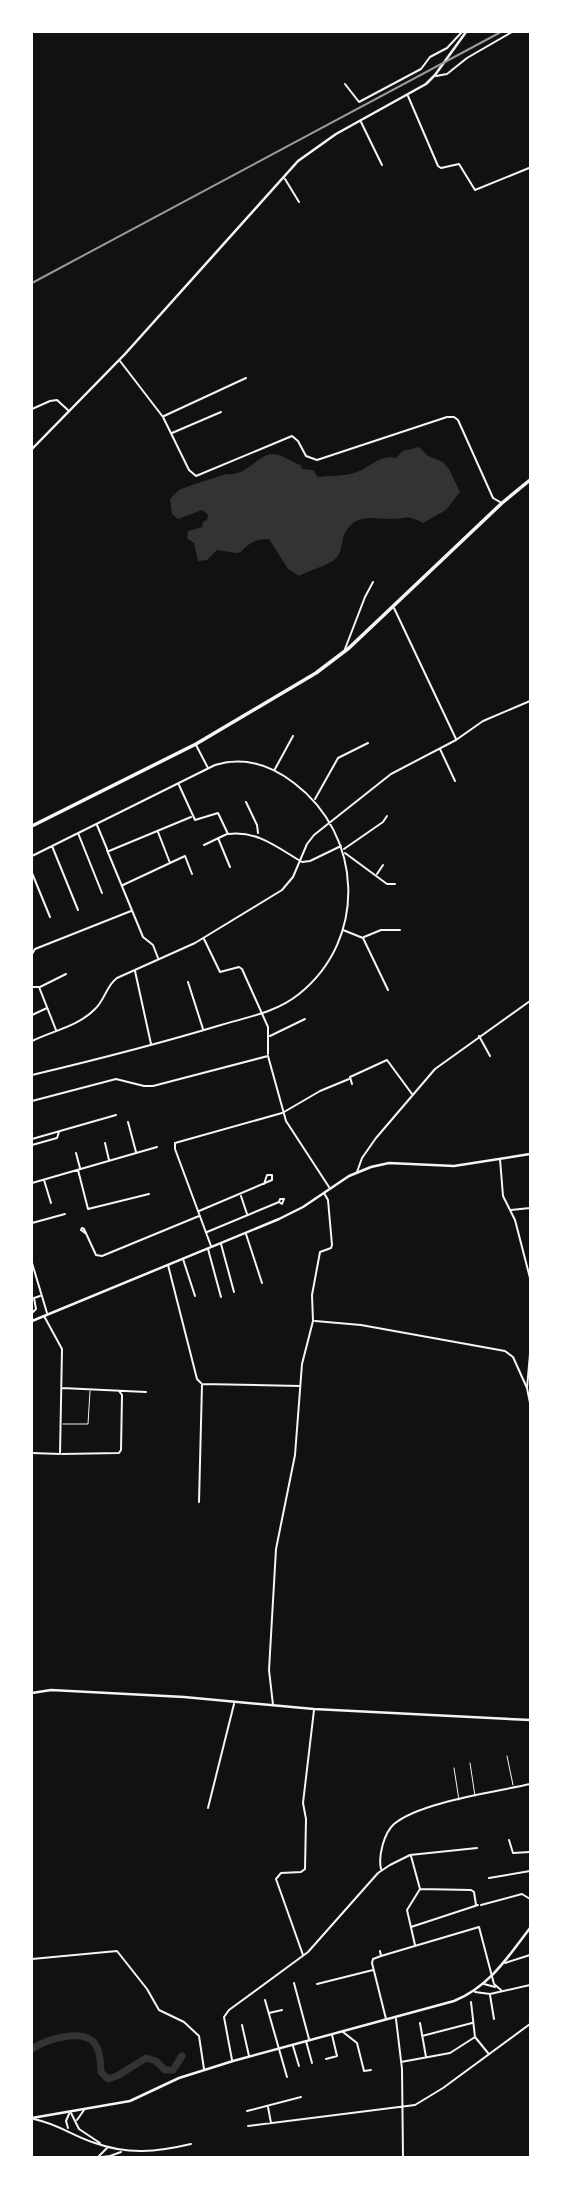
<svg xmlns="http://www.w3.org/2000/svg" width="562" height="2189" viewBox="0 0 562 2189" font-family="'Roboto Serif',serif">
  <rect width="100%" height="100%" fill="#111"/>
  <path fill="#333" d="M419,447l9,9 15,6 6,7 11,23 -14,18 -23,13c-18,-9 -15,-4 -32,-4 -17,0 -33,-6 -45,12 -6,9 -2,22 -12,29 -6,5 -26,11 -35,16l-11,-7 -19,-30c-12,-1 -22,5 -28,13l-4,1 -20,-3 -10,10 -9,1 -4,-18 -7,-5 1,-7 14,-4 1,-5 4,-2 1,-5 -6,-5 -24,9 -6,-5 -2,-15 9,-9 13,-5 34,-11c21,3 32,-21 48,-20 8,0 19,9 27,11l1,4 11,1 5,7c14,-2 27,0 41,-6 13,-5 21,-17 37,-13l7,-7z"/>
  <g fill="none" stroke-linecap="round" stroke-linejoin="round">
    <path stroke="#333" stroke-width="7" d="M32,2049c13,-9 52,-22 63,-5 6,9 5,18 6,28l7,7 9,-3 29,-18 10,3 9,9h8l9,-14"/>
    <path stroke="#f5f5f5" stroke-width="1" d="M63,1424h25l2,-33
      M507,1756l6,29
      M470,1763l5,33
      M454,1768l5,32"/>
    <path stroke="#f5f5f5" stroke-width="2" d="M97,825l10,24
      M479,1036l11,20
      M284,1112l36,-21 29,-12
      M241,1196l6,18"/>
    <path stroke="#f5f5f5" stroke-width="2" d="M436,76l11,-2 20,-16 45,-26
      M345,84l14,18 62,-33 9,-12 17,-9 15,-16
      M408,96l30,70 3,2 18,-4 16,26 54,-22
      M361,122l21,43
      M285,179l14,23
      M120,361l43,56 26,53 7,6 96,-40 6,5 8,15 11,4 130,-43h7l4,3 35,78 7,4
      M32,409l18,-8 7,-1 12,11
      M164,416l82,-38
      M172,433l49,-21
      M394,608l62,131
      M345,649l20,-52 8,-15
      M196,745l12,23
      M440,749l15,32
      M275,769l18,-33
      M179,785l16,35 23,-7 10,21c29,-4 50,14 74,28l8,-1 31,-15
      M315,799l23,-41 30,-15
      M246,802l11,23 1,8
      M158,832l12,31
      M78,833l24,60
      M218,838l12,29
      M204,845l23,-11
      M52,846l26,64
      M344,849l39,-27 4,-6
      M107,850l36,87 10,8 5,13
      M109,851l82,-34
      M345,853l42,31h8
      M32,856l183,-91c30,-9 56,0 79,18 69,52 74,156 5,211 -22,18 -51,23 -78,31 -63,19 -126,35 -189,50
      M32,873l18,44
      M377,874l6,-9
      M123,885l62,-29 7,18
      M343,930l20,8 25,52
      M364,937l17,-7h19
      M204,939l16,33 19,-5 3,2 26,58v27
      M32,954l3,-5 96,-38
      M135,971l16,73
      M188,982l15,47
      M32,987h7l17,43
      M40,987l26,-13
      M32,1015l15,-7
      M270,1036l35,-17
      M32,1041c20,-10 47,-15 63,-32 10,-9 11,-23 22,-31l78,-35 87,-53 11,-13 14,-33 7,-9 77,-61 65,-34 27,-19 47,-20
      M352,1084l-2,-7 37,-17 25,34
      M32,1101l84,-22 28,7h9l115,-30 18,65 43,66
      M128,1122l8,30
      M32,1139l84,-24
      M105,1143l4,17
      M32,1145l25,-7 2,-6
      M76,1153l4,15
      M500,1159l3,37 12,24 15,58
      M78,1170l10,39 61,-15
      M357,1172l5,-14 14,-20 59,-69 95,-68
      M44,1180l7,23
      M32,1183l125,-36
      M511,1210l19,-2
      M199,1211l73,-31v-5h-5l-3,9
      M32,1223l33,-9
      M207,1232l72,-30 3,2 2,-5h-4l-1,3
      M85,1233l-4,-3 1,-2 2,1 12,26 6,1 97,-40
      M246,1234l16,49
      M221,1244l13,48
      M211,1246l-36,-97v-6l107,-30
      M208,1249l13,48
      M183,1259l12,37
      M32,1263l15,50
      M168,1265l29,114 4,4
      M32,1313l4,-4 -2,-11 6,-2
      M315,1321l46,4 144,26 8,6 14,31
      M530,1354l-3,34 3,15
      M62,1388l84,4
      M32,1453l28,1 2,-105 -18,-33
      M62,1454l57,-1 2,-3 1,-55 -3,-4
      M199,1502l3,-118 98,2
      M273,1705l-4,-35 7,-121 19,-94 7,-91 11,-43 -1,-26 8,-43 11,-4 1,-3 -4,-45 -4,-7
      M208,1808l26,-104
      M509,1840l4,13 17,-1
      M411,1856l9,33 -13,21 8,35
      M381,1869c-3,-13 3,-36 13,-45 26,-22 102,-32 136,-40
      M489,1878l41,-7
      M420,1889l51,1 3,2 2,13
      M481,1905l41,-11 8,5
      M411,1927l67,-22
      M380,1951l1,5 -8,3 -1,4 14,56
      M303,1955l-27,-76 5,-6 20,-1 4,-3 1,-50 -3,-16 11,-93
      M381,1956l98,-29 15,57 7,6
      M32,1959l85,-8 30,38 12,21 25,12 15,14 5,33
      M505,1963l25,-8
      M294,1983l15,56
      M317,1984l56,-14
      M484,1984l11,3
      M475,1992l15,2 40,-9
      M490,1995l4,24
      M265,2000l22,77
      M471,2002l4,35 13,16
      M269,2013l13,-3
      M396,2019l6,50 1,89
      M420,2023l6,34
      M242,2025l7,31
      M343,2032l14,11 7,28 7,-1
      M422,2036l50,-13
      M306,2041l6,22
      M293,2046l6,20
      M326,2059l11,-3 -5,-21
      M232,2060l-8,-43 5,-7 79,-58 70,-79 12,-8 20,-10 67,-7
      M401,2062l49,-9 25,-16
      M268,2107l3,16
      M247,2111l54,-14
      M71,2113l8,16 21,14
      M34,2119c24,5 39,17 61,24 33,12 62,9 96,1
      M77,2120l7,-10
      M248,2126l167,-21 28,-17 87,-64
      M68,2128l-2,-7 3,-7
      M99,2156l8,-8
      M95,2158l15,-2 11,-4"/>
    <path stroke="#f5f5f5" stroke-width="2.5" d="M32,1321l247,-102 24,-12 46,-31 22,-9 18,-4 65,3 76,-12
      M32,1693l19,-3 133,7 130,12 216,11"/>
    <path stroke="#f5f5f5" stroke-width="2.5" d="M32,449l93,-95 173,-193 38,-27 90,-50 9,-9 31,-43
      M32,2118l98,-17 49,-23 54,-17 221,-60c35,-14 54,-44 76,-73"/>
    <path stroke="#f5f5f5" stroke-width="3.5" d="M32,826l164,-82 120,-71 33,-25 153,-145 28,-23"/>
    <path stroke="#9a9a9a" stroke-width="2" d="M32,283l469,-251"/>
  </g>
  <rect width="562" height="2189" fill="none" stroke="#ffffff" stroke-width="66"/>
</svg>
